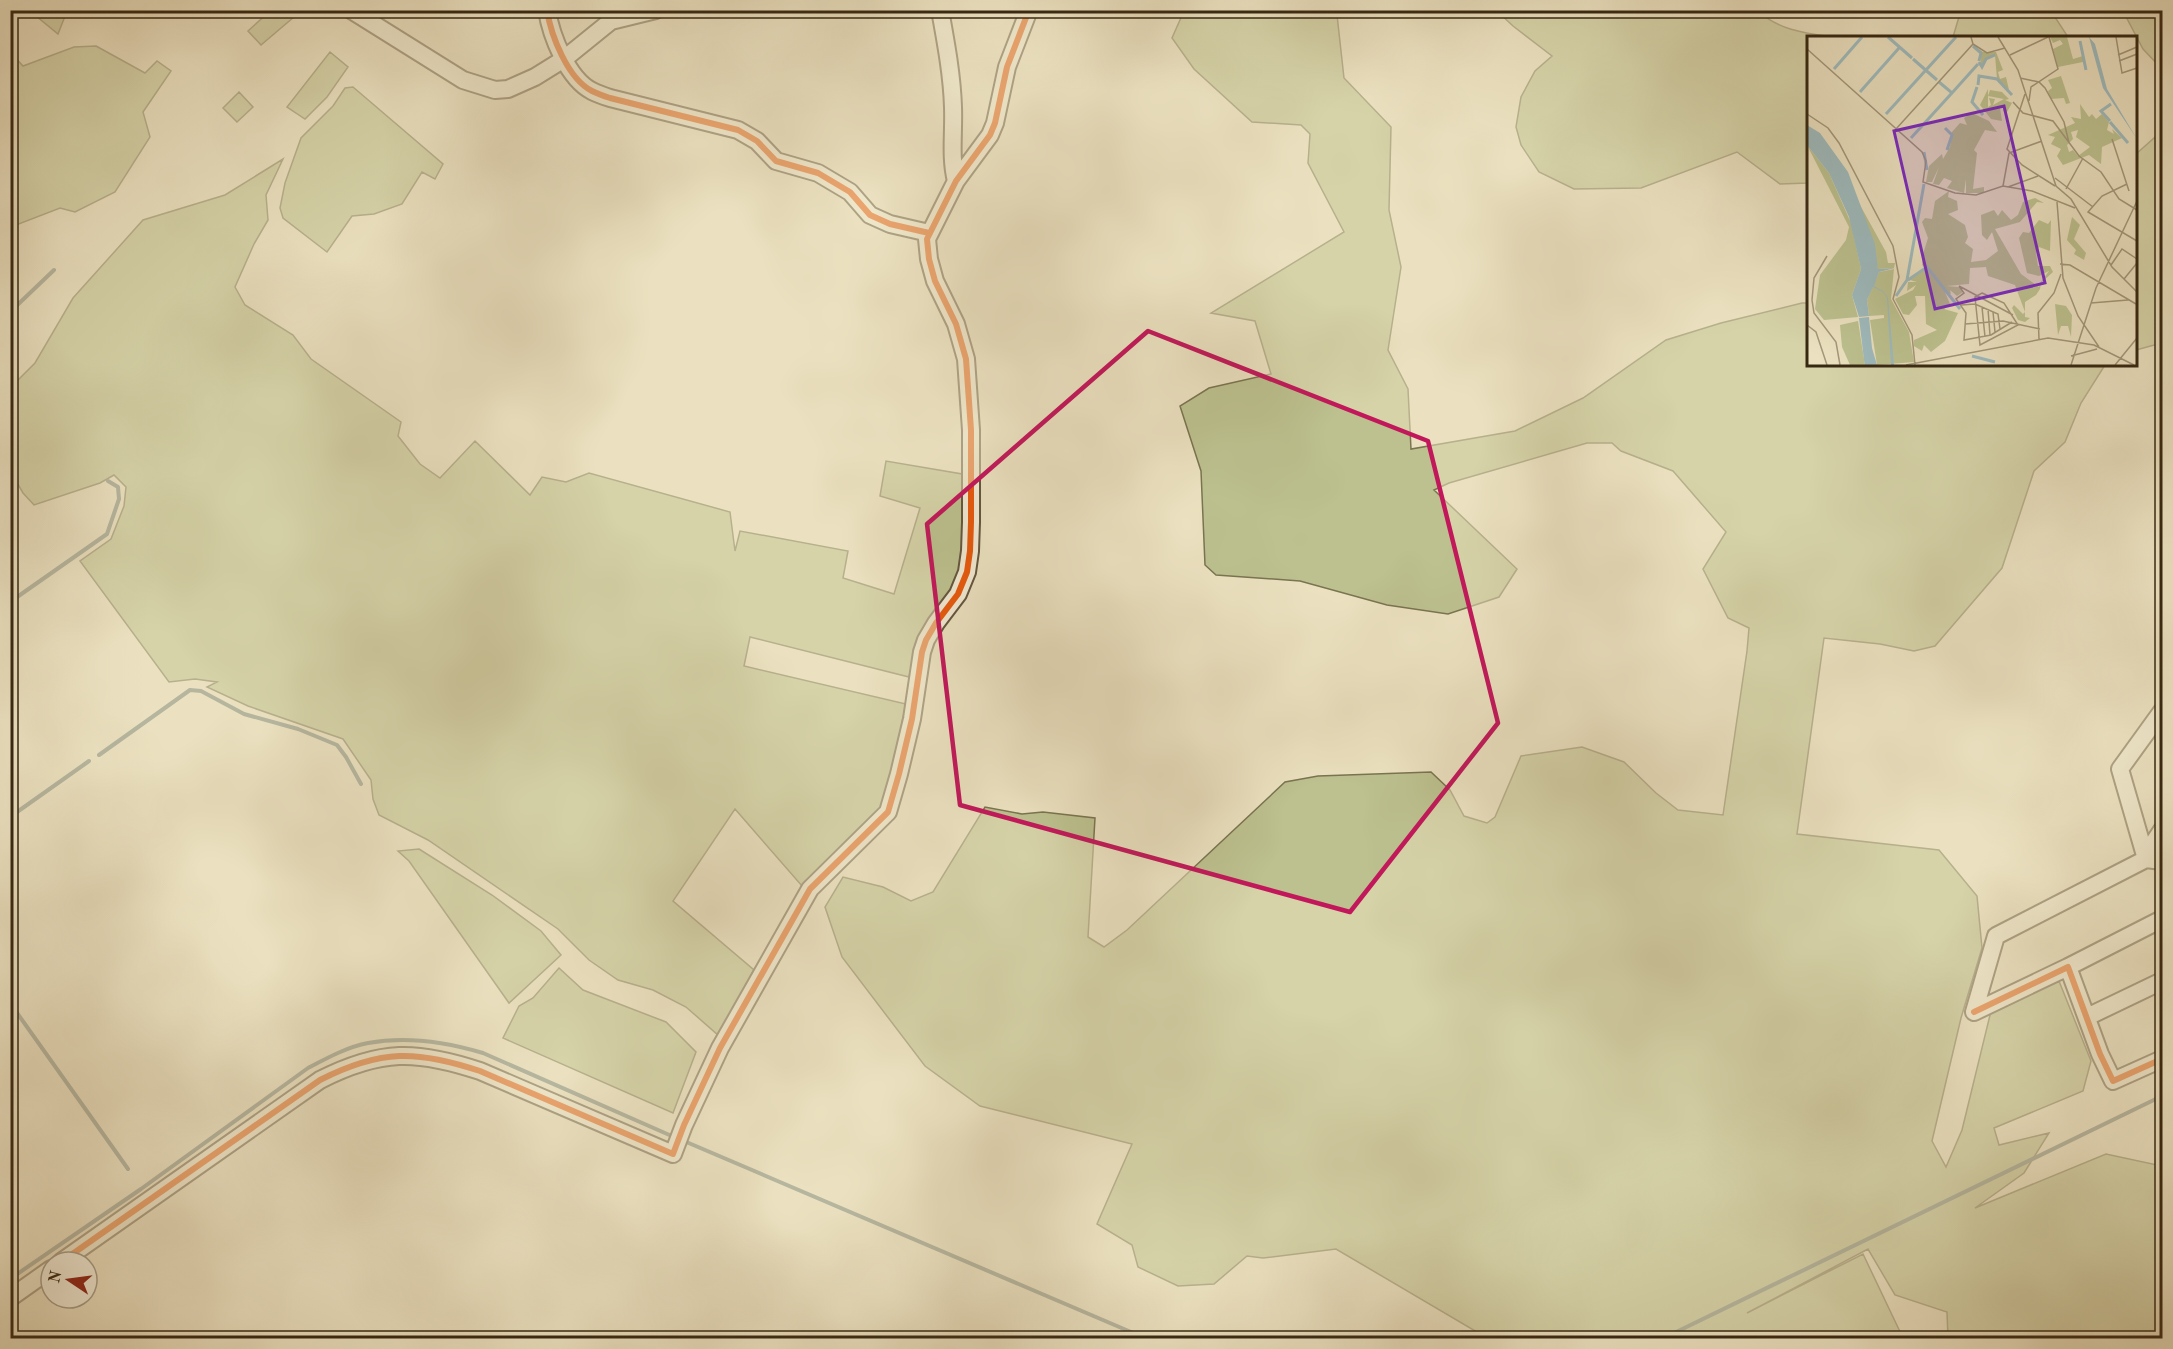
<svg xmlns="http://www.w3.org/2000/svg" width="2173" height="1349" viewBox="0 0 2173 1349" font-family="'Old Standard TT',serif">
  <rect width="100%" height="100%" fill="#ebe1c0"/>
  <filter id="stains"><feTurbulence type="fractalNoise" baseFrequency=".00333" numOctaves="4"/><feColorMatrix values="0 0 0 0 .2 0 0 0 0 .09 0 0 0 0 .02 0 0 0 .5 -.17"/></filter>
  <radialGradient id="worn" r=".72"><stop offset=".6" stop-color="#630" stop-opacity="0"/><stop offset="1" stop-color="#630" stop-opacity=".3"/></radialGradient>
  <path fill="#bcc18f" stroke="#7a7450" stroke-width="1.5" d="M1961,10l90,1 17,26h-115z
    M30,11h37l-9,23z
    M270,11h31l-40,34 -13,-14z
    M1184,11h146l7,4 7,63 47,49 -2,83 12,57 -13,83 20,39 3,60 104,-18 68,-33 83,-58 55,-17 81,-20h6v61l297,1 -24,38 -16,39 -31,29 -32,97 -67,78 -21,5 -34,-7 -56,-6 -27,196 142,16 38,46 5,52 -21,70 -29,123 14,26 16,-37 29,-119 68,-30 32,80 -8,30 -89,37 5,17 50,-12 -25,40 -49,35 131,-54 56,12 -1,70 1,2v100h-214l-1,-26 -52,-17 -27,-46 -121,64 116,-59 40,84h-416l-151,-89 -73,9 -16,-2 -33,28 -36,2 -40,-19 -6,-22 -35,-21 35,-80 -152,-38 -55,-40 -83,-109 -17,-50 18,-30 40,10 28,14 22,-9 52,-85 37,7 21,-2 52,6 -7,119 16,10 23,-17 158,-148 33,-6 113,-4 19,18 14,26 23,7 8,-6 26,-61 61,-9 42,15 32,31 22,17 45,5 24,-164 2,-23 -21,-10 -25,-49 23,-37 -53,-61 -52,-20 -9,-8h-25l-138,40 -15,7 83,79 -18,28 -51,17 -61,-9 -87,-24 -84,-6 -11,-10 -4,-94 -21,-65 29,-18 62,-14 -16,-53 -44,-8 133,-81 -36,-69 2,-29 -9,-9 -49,-3 -58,-53 -22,-31z
    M1497,11h261c21,19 46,22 74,26l-24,1v145l-28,1 -43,-32 -96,36 -67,1 -35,-17 -18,-27 -5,-18 5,-30 14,-26 17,-15 -39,-30z
    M2123,11h33l3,42 3,3v13l-19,-20z
    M96,46l49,27 12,-12 14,10 -28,41 7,25 -35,55 -40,20 -15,-4 -49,19v-174l12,13 51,-19z
    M330,52l18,15 -21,30 -22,22 -18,-12z
    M353,87l90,77 -8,15 -13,-7 -20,32 -28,10 -22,2 -25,36 -44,-34 -3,-10 5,-25 16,-45 32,-32 12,-18z
    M239,92l14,15 -16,15 -14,-14z
    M2162,131v212l-26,7v-196z
    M283,159l-17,36 2,25 -14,24 -19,43 10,18 48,30 18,24 90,63 -3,14 22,28 20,14 35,-37 55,54 12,-18 24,5 23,-9 141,39 5,39 5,-20 108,20 -5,27 51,16 26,-86 -40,-12 6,-35 76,13v83l-5,21 -42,72 -6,27 -159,-40 -6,29 162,38 -22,101 -82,81 -67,-77 -62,92 81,69 -36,65 -32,-28 -33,-17 -35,-10 -29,-20 -31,-31 -130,-89 -49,-25 -6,-16 -2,-19 -28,-41 -95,-33 -41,-19 10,-5 -22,-3 -26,3 -89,-121 31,-22 13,-33 2,-19 -12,-12 -14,8 -66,22 -11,-12 -11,-19 -2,-86 25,-25 38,-65 70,-78 82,-25z
    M419,849l73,46 49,36 20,24 -52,48 -100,-142 -11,-10z
    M559,968l24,22 83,32 30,30 -23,61 -170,-75 16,-32 14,-8z"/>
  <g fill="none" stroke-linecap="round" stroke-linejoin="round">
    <path stroke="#758079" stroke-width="4" d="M10,312l44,-42
      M10,602l97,-68 12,-35 -1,-12 -10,-6
      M99,755l91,-65 11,1 43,23 54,15 39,16 9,12 15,27
      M10,817l79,-56
      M10,1003l118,166
      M684,1141l461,197
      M10,1279l131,-90 167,-121c19,-10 39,-21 60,-25 38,-7 78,-1 115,10l191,84
      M1669,1338l-1,-2 494,-240"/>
    <g stroke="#64563e" stroke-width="20">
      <path id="minor" d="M351,10l112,70 32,10 13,-1 27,-12 29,-18 47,-38 45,-11
        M547,10c4,26 21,69 45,81 6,3 12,5 18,7l128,32 19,11 19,20 42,12 32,19 20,23 20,9 39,9
        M940,10c6,33 12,65 13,97 1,26 -3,50 3,74
        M2146,859l-26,-90 42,-58
        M2146,859l4,-11 12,-18
        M2068,967l94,-48
        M1974,1012l94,-45 32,87 13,27 49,-22
        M1974,1012l22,-76 150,-77 16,2
        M2087,1017l75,-36
        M61,1262l259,-182c61,-31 97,-30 160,-9l193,83 11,-29 36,-77 90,-159 78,-77 11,-38 13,-55 10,-67 4,-12 10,-17 22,-29 9,-22 3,-21 1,-29v-92l-5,-71 -10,-35 -21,-43 -6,-22 -2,-20 29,-58 34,-46 5,-12 12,-56 22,-57
        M10,1298l41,-29"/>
    </g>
    <use href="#minor" stroke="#f2ecd6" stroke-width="16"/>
    <g stroke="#f2ecd6" stroke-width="10">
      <path id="cycleway" d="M547,10c4,26 21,69 45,81 6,3 12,5 18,7l128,32 19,11 19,20 42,12 32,19 20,23 20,9 39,9
        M1974,1012l94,-45 32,87 13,27 49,-22
        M61,1262l259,-182c61,-31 97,-30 160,-9l193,83 11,-29 36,-77 90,-159 78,-77 11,-38 13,-55 10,-67 4,-12 10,-17 22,-29 9,-22 3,-21 1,-29v-92l-5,-71 -10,-35 -21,-43 -6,-22 -2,-20 29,-58 34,-46 5,-12 12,-56 22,-57"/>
    </g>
    <use href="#cycleway" stroke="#e8590c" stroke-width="6"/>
  </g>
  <path d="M0 0H2173V1349H0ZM1148,331l280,110 70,282 -148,189 -390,-107 -33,-281z" fill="#ebe1c0" fill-opacity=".55" fill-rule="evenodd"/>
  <path fill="none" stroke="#c2185b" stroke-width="4.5" stroke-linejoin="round" d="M1148,331l280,110 70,282 -148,189 -390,-107 -33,-281z"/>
  <g transform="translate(1807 36)">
    <rect width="330" height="330" fill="#ebe1c0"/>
    <path d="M243,1h17l6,22 10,-3v6l-25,5 -5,-18 10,-5 -3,-4 -7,3zM165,9l11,7h13l7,18 -5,2 2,7 6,-2 3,13 -12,-11 -2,-24 -9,4 -5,8v-14zM254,40l9,27 -4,1 -2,-6 -13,1 -3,-8 4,-3 -4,-8zM181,53v18l3,-2 -2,-7 6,1 -2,6 11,-6 -16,-3 2,-6 12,2 7,7 -4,1 7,3 -5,9 -4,-1 2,-5 -5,2 2,13 -11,-2 -11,-14zM273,68l9,13 3,-3 4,5 6,-5 7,8 -2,8 7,4 -2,-5 10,9 -20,9 -1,17 -12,-9 -26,10 -6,-9 4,-7 -10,-5 4,-7 -7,-2 27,-12 -4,-6 10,2zM271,94l-2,7 14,10 -12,9 -5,-6 -4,2 -2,-7 6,-6 -2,-7zM165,77l17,8 8,11 -12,-2 -11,20 3,3 -4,36 11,-2v6h-18v-14l-2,14 -17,-5 5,-7 -8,-3 -5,7 -6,-1 6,-17 -7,15h-6l3,-16 13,-12 1,5 7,-12 2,-15 8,-9 7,2 -3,-7zM0,109l22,28 22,50 10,46 -9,26 6,22 -34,3 -9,-11 5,-34 26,-35 3,-13zM142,155l-1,6 9,4 1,9 -10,4 17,11 3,12 -3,6 8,6 -2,13 15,-2 12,-9 -6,-19 -5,8 -5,-5 -1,-20 13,-5 4,6 4,-6 9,10 7,-5 5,-13 12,-4 9,5 -7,-1 -17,20 -25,7 26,45 18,13 1,-4 9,-12 -10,5 -12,-3 -8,-35 4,-6 6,1 10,-13 9,4 3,-4 -1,31 -11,-4 -3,6 2,13h12l3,6 -12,11 -1,6 -4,6 -11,7v15l5,1 -5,4 -7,-2 -6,-12 2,-3 9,9 2,-2 -10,-27 -27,-9 -2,-9 -16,1 -1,16 -23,2 13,1 4,5 -6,4 -7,-6 1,4 -6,-2 5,12 -6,5 14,4 -13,28 -14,11 -7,-7 -2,6 -8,-5v-6l23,-10 -11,-6 -1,-28h-10l2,9 -8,10 -6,-1 -8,-15 18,-9 3,-5 -9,6 1,-9h9l-7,-2 16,-11 -4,-4 1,-11 5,-16 -6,-16 3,-4 7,1 3,-18zM48,160l31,56 2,11h7l-1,5 -16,1zM265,181l8,8 -6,14 12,14 -2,7 -10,-6 2,-4 -9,-10zM87,233l-3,30 18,33 5,30 -37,3 -7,-45 14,-2v-3l-15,1 -2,-16 12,-28zM248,268l11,2 6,9 -1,22 -3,-11h-7l-3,9zM51,285l7,44h-15l-8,-18 -2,-22z" fill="#bcc18f" fill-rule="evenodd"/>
    <path d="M282,1l6,7 12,45 30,50 -34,-51zM0,89l13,8 28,39 27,72 3,25 17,-1 -16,4 -5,14 9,5 5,7 6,67h-3l-4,-67 -4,-6 -10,-5 -6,13 2,16 -10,1 -7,-22 9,-26 -12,-52 -20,-44 -22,-28zM62,281l3,31 5,17h-12l-1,-5 -5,-42z" fill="#9ebbbe"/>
    <path fill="none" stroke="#9ebbbe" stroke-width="3" d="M81,1l24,21M273,5l6,29M166,10l8,7 -2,8M106,23l24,21M172,26l3,5 4,-8 9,-4M27,33l28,-32M119,34l30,-33M132,46l13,11 26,-29M171,49l1,-9 18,3 15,16M170,51l-5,15 11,13M53,56l39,-44M79,78l39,-43M303,85l-9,-10 10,-7M303,86l18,21M138,92l7,7 -5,15M104,102l40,-44M117,116l3,18M101,244l19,-13 33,42M89,260l11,-16 17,-96M165,320l23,6"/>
    <path fill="none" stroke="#a3977a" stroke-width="1.5" d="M191,1l20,33 38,116 15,13 41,68 25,25M309,1l6,36 15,-5M166,8l14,9 18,-5M0,13l115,103 4,9 -3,21 32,11 21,2 27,-9 29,5 43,17M203,19l38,-18M311,19l19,-8M312,25l18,-7M213,42l19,4 6,6 19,34 5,21M218,58l-18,55 15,16 33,21M222,65l2,-14 27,-18 -9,-32M206,66l10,11 30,8 26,35 22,16 18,27 18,11M0,78l21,14 11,15 54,103 6,31 -6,22 19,36 3,30M89,93l77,-85 -2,-7M305,103l17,52M248,142l38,29M320,148l-25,12 -14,16 49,29M196,150l6,-33 33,-12M201,151l30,-11M259,153l17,-31M250,166l6,76 15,38 21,31M20,220l-13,22 -2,22 2,13 22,29 4,23M253,228l10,1 66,39M304,229l11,-16 15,10M317,243l13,-16M152,250l5,7 -8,6 10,14 -2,27 27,-5 21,-13M152,250l54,29M175,257l22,10 14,22 -38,20 -5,-48zM284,267l37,-3M154,269l14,-1 23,10 2,15M175,271l3,30M181,273l2,26M186,276l2,20M158,288l38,-3 37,8M0,289l9,7 11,33M232,303l-1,-26 16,-20 7,-19M264,320l26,-7M99,329l142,-27 46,7 40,20M264,329l25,-77 41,-87M308,329l22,-27"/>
    <path fill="#7b2cbf" fill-opacity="0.15" stroke="#7b2cbf" stroke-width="3" d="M197,70l41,177 -110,26 -41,-178z"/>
    <rect width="330" height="330" fill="none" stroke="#372812" stroke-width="3"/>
  </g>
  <rect width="2173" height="1349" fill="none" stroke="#ebe1c0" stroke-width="36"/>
  <rect x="12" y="12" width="2149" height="1325" fill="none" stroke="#372812" stroke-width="3"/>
  <rect x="18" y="18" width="2137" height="1313" fill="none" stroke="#372812" stroke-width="1.5"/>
  <g transform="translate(69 1280) rotate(283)"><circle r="28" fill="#f2ecd6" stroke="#a79e88" stroke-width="1.5"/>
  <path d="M0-4.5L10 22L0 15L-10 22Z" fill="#8f2418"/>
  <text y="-9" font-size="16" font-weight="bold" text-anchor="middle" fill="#372812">N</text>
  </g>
  <rect width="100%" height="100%" filter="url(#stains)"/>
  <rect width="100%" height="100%" fill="url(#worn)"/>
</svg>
